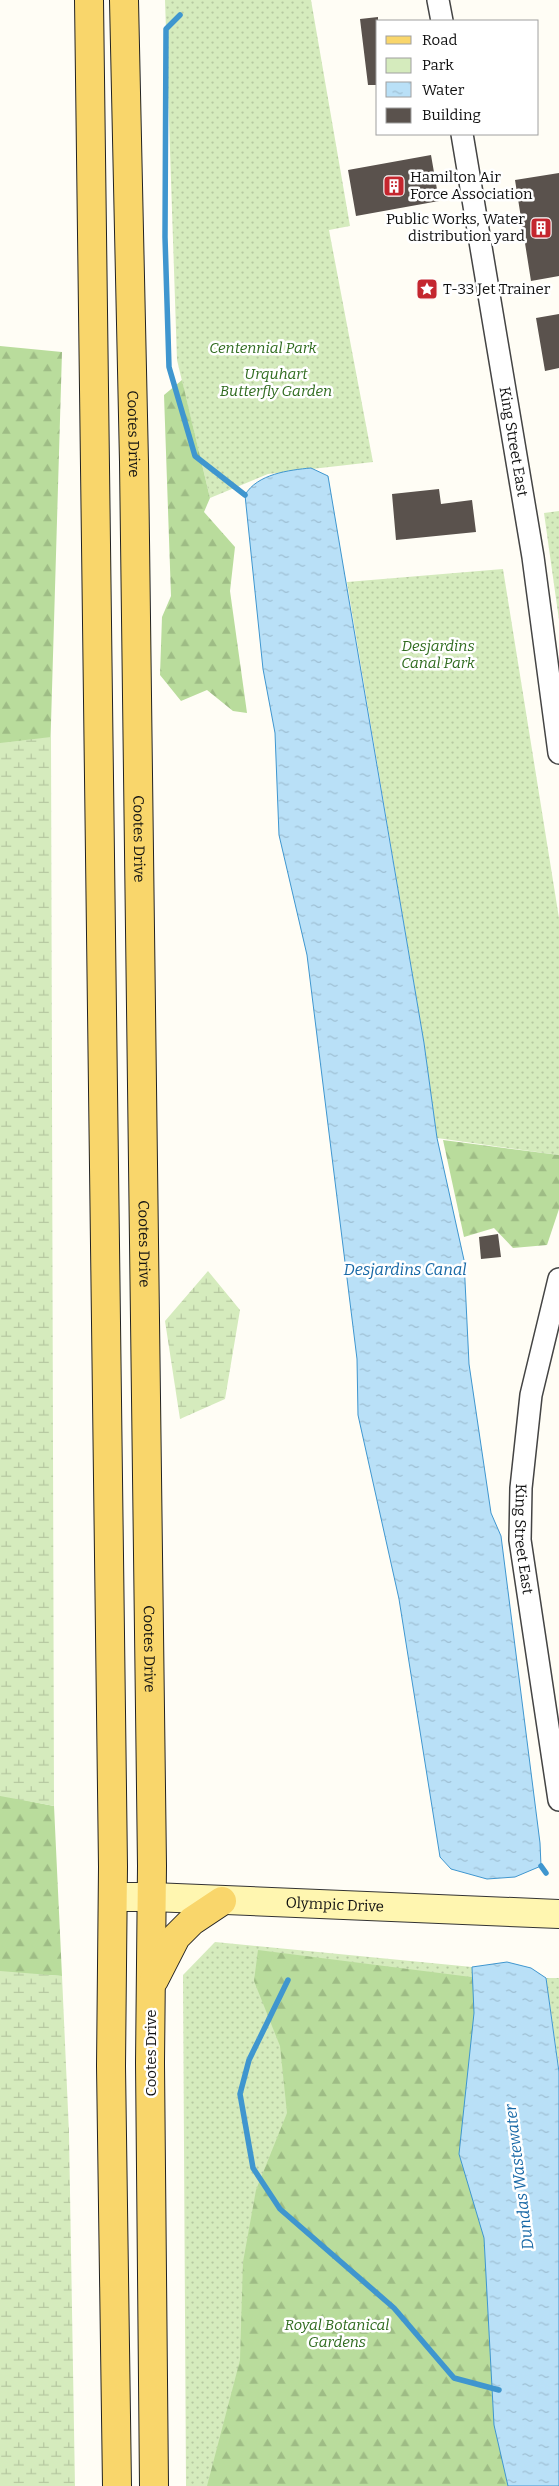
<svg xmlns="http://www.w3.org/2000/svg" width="559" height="2486" viewBox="0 0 559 2486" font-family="Bitter,serif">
  <defs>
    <pattern id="green-dots" width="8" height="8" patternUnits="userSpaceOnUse" patternTransform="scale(1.25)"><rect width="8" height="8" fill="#d5ebbd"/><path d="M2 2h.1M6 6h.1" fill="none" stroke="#b6c8a1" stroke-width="1.8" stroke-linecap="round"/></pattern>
    <pattern id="forest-firs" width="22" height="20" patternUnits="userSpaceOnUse" patternTransform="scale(1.25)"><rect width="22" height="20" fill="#b9dc9c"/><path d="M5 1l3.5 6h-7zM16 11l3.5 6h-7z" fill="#9ebc85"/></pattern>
    <pattern id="wetland-marsh" width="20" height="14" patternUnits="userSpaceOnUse" patternTransform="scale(1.25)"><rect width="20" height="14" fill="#d5ebbd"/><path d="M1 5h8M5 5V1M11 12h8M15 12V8" fill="none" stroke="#b6c8a1"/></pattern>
    <pattern id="water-ripples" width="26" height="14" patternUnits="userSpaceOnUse" patternTransform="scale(1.25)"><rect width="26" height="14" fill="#b9e0f7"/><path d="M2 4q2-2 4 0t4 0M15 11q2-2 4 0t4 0" fill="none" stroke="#9ebfd3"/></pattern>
  </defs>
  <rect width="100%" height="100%" fill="#fffdf5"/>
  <path fill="url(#green-dots)" d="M165,0h146l39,226 -21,4 44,232 -105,12 -58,24 -33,-138z
    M559,511v109l-15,-107z
    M503,569l56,349v237l-122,-17 -13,-95 -77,-461z
    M215,1942l257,25 36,519h-322l-3,-511z
    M546,1978h13v89z"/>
  <path fill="url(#forest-firs)" d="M0,346l62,6 -12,405 -50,2z
    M182,380l28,118 -6,14 31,35 -5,44 17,122 -14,-2 -26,-21 -26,11 -21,-26 2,-58 9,-21 -7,-201z
    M443,1140l116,15v54l-12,36 -34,3 -19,-20 -30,9z
    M0,1795l54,11 8,170 -40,-2 -22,5z
    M258,1950l221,28 59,508h-331l33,-126 3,-98 13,-72 31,-77 -7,-67 -26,-65z"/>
  <path fill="url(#wetland-marsh)" d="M51,737l3,1069 -54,-10v-1053z
    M208,1271l32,39 -15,89 -45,20 -15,-98z
    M0,1971l62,5 7,157 6,353h-75z"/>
  <path fill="url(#water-ripples)" stroke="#3f96cf" d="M311,468l17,8 96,567 13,95 27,122 5,104 22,149 10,23 39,307 1,23 -26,11 -28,2 -36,-10 -11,-12 -41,-258 -41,-184 -1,-56 -50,-404 -28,-120 -4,-102 -12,-64 -18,-174c12,-21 44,-25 66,-27z
    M507,1962l24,6 15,10 13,94v414h-51l-14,-61 -10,-187 -25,-84 15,-141 -2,-46z"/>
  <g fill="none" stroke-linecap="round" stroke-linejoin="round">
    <path stroke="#3f96cf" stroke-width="5.5" d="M180,15l-14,14 -1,208 4,130 26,89 50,39
      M541,1866l5,7
      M288,1980l-39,80 -9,34 13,74 27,41 114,99 60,70 45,12"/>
  </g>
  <path fill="#5a524d" d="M378,17v68h-10l-8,-66z
    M431,155l8,46 -83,15 -8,-46z
    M559,173v103l-28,5 -16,-101z
    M559,314v54l-14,3 -9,-53z
    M439,489l2,15 31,-4 4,32 -80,8 -4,-46z
    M498,1234l3,23 -20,2 -2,-22z"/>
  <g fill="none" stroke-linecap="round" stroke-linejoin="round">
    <g stroke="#444" stroke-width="24">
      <g id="street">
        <path d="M438,0l4,21"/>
        <path id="s1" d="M462,134l71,423 26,196"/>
        <path id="s2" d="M559,1279l-28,116 -10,93 -1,52 39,260"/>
      </g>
    </g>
    <g stroke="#333" stroke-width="30">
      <g id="secondary">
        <path id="s3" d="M113,1897h39l407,17"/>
      </g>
    </g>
    <g stroke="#222" stroke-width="30">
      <g id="primary">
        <path d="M89,0l24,1867 -2,199 6,420"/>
        <path id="s4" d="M124,0l10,462 18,1404 -2,197 4,423"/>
        <path d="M154,1980l22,-43 16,-16 30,-20"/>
      </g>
    </g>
    <use href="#street" stroke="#fff" stroke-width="21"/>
    <use href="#secondary" stroke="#fff6b0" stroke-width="28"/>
    <use href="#primary" stroke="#f9d66b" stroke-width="28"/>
  </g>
  <defs>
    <g id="building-square" transform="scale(1.125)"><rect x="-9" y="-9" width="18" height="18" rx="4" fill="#c4262e" stroke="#fff"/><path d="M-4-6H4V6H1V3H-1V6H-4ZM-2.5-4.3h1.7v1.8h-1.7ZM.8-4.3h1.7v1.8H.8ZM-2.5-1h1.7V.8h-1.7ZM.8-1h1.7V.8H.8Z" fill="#fff"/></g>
    <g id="sight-square" transform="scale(1.125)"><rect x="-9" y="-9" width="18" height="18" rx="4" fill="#c4262e" stroke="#fff"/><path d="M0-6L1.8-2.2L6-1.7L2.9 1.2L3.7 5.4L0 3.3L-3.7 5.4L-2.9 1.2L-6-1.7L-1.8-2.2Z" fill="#fff"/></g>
  </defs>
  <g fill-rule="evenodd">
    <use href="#building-square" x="394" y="186"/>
    <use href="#building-square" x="541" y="228"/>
    <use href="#sight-square" x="427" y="289"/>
  </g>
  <g text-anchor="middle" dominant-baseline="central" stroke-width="5" stroke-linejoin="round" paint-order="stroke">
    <g font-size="15" fill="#111" stroke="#fff" text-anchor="start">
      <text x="410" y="177">Hamilton Air<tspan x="410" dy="17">Force Association</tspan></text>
      <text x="525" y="219" text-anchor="end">Public Works, Water<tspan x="525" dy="17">distribution yard</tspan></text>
      <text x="443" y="289">T-33 Jet Trainer</text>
    </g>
    <g font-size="15" font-style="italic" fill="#2f6b1f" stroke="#fff">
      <text x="263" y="348">Centennial Park</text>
      <text x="276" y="374">Urquhart<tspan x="276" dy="17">Butterfly Garden</tspan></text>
      <text x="438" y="646">Desjardins<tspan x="438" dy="17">Canal Park</tspan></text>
      <text x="337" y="2325">Royal Botanical<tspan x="337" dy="17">Gardens</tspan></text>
    </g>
    <g font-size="15" fill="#111" stroke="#fff">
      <text stroke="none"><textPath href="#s4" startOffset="434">Cootes Drive</textPath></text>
      <text stroke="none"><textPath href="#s1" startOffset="312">King Street East</textPath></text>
      <text stroke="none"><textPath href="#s4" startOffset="839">Cootes Drive</textPath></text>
      <text stroke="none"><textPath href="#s4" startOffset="1244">Cootes Drive</textPath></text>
      <text stroke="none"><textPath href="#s2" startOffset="264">King Street East</textPath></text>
      <text stroke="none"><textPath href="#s4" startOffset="1649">Cootes Drive</textPath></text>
      <text stroke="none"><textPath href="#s3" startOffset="222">Olympic Drive</textPath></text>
      <text transform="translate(151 2053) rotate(-90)">Cootes Drive</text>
    </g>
    <g font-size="16" font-style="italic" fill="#1768a6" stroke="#fff">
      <text x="405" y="1269">Desjardins Canal</text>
      <text transform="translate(519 2177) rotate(-97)">Dundas Wastewater</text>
    </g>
  </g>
  <rect x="376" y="20" width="162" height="115" fill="#ffffff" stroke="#a0a0a0"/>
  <rect x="386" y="36" width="25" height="8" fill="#f9d66b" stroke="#a0a0a0"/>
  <text x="422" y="45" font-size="15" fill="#111111">Road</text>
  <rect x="386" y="58" width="25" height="15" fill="#d5ebbd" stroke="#a0a0a0"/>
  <text x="422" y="70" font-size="15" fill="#111111">Park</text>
  <rect x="386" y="82" width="25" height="15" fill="url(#water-ripples)" stroke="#a0a0a0"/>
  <text x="422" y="95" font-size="15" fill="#111111">Water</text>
  <rect x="386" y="108" width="25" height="15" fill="#5a524d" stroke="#a0a0a0"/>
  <text x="422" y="120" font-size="15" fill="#111111">Building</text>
</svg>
